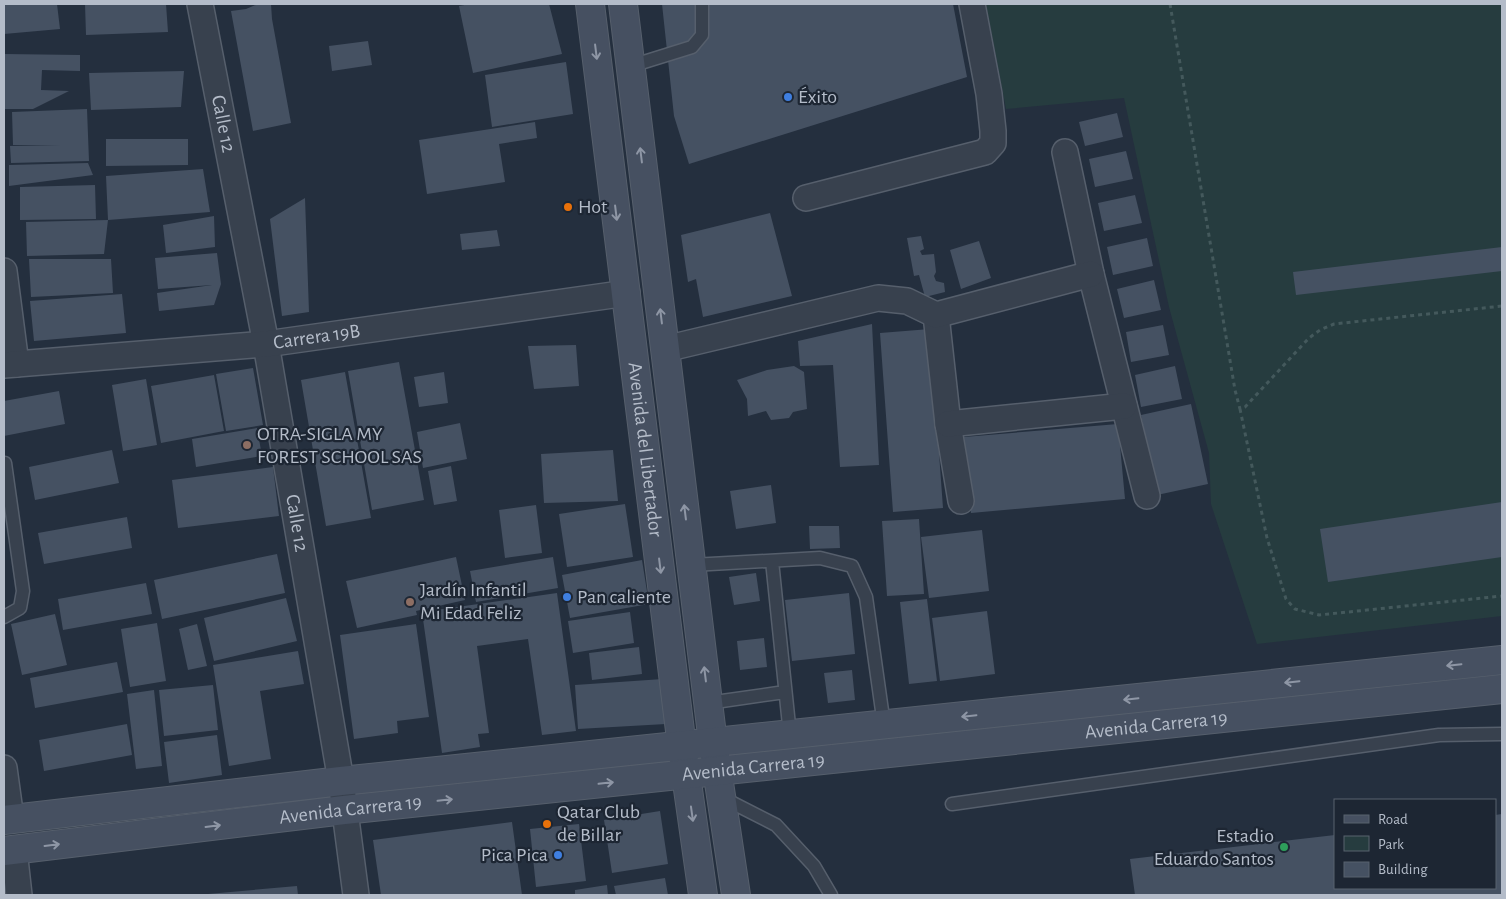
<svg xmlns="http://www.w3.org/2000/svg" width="1506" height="899" viewBox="0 0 1506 899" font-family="'Alegreya Sans',sans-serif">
  <rect width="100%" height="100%" fill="#242f3e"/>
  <path fill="#263c3f" d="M986,4h516v612l-245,28 -46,-140 -2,-51 -40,-146 -45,-209 -118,11z"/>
  <path fill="#455162" d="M4,4h53l3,25 -56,5z
    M85,4h81l2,28 -82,3z
    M258,4h13l1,15 19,104 -38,8 -22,-120 15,-2z
    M470,4h79l13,50 -89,19 -14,-67z
    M662,4h291l14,73 -278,87 -15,-48z
    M368,41l4,24 -40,6 -3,-25z
    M4,54l76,1v16l-38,-1 -1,20 28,1 -36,18h-29z
    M566,62l7,52 -81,13 -7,-52z
    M184,71l-3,36 -90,3 -2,-37z
    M87,109l2,52 -78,2 -1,-17 50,-1h-47l-1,-33z
    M1117,113l6,24 -38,9 -6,-24z
    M535,122l2,16 -38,6 6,38 -78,12 -8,-54z
    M106,139h82v26l-82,1z
    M1126,151l7,28 -38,8 -6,-28z
    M88,163l5,12 -84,11v-21z
    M203,169l7,43 -102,8 -2,-44z
    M95,185l1,34 -76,1v-33z
    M1135,195l7,28 -38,8 -6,-28z
    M305,198l4,114 -27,4 -12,-97z
    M770,213l22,83 -89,21 -7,-38 -8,3 -7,-47z
    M214,216l1,31 -49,6 -3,-28z
    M108,220l-4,34 -77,2 -1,-34z
    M497,230l3,16 -38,4 -2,-16z
    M921,236l3,13 -4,2 2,4 12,-1 2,18 -2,4 2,5 8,2 1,9 -20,5 -6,-22 -5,1 -7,-38z
    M1147,238l6,28 -40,9 -6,-28z
    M979,241l12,37 -30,11 -11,-39z
    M1502,247v24l-206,24 -3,-23z
    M217,253l4,31 -7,21 -55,6 -2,-18 55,-8 -54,4 -3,-31z
    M29,259h82l2,34 -82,4z
    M1154,280l7,30 -37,8 -7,-29z
    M122,294l4,39 -92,8 -4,-40z
    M872,324l7,141 -39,2 -7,-102 -33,1 -2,-25z
    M1163,325l6,30 -38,7 -5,-30z
    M930,329l13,179 -50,4 -13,-179z
    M576,345l3,41 -45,3 -6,-43z
    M399,362l25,138 -52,10 -24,-139z
    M794,366l10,6 3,37 -14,3 -4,6 -18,2 -5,-9 -18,5 -1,-17 -10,-19 30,-10z
    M1175,366l7,33 -41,8 -6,-32z
    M253,368l10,57 -37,6 -10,-57z
    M345,372l26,146 -45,8 -25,-146z
    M444,372l4,31 -29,4 -5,-30z
    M214,375l10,56 -63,12 -10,-57z
    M146,379l11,66 -34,6 -11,-66z
    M59,391l6,33 -61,12v-35z
    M1191,404l17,80 -51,11 -16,-80z
    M460,423l7,36 -44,9 -6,-36z
    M1118,424l7,75 -154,14 -7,-76z
    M257,428l5,28 -66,11 -4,-28z
    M112,450l7,33 -84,17 -6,-33z
    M613,450l5,51 -74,2 -3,-49z
    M451,466l6,35 -23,4 -6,-34z
    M273,467l6,49 -101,12 -6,-48z
    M771,485l5,38 -40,6 -6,-38z
    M1502,502v55l-174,25 -8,-53z
    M625,504l8,53 -66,10 -8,-53z
    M536,505l6,48 -37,5 -6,-48z
    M127,517l5,31 -88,16 -6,-31z
    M919,519l5,75 -37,2 -5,-75z
    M809,526h30l1,22 -30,1z
    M982,530l7,61 -60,7 -8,-61z
    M277,554l8,39 -123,26 -8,-39z
    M456,557l9,43 -49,11 1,4 -60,13 -11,-47z
    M553,557l5,31 -82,14 -6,-31z
    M642,560l7,44 -79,14 -8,-43z
    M756,573l4,28 -26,4 -5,-28z
    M146,583l6,31 -89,16 -5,-31z
    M557,593l19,138 -34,4 -14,-96 -51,7 12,87 -11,1 2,13 -38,6 -20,-141z
    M849,593l6,61 -63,7 -7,-61z
    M286,598l11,43 -83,20 -10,-43z
    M927,599l10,82 -28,3 -9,-82z
    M987,611l8,63 -55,7 -8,-63z
    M630,612l4,31 -61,10 -5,-32z
    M55,614l12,51 -45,10 -11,-51z
    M157,623l9,58 -36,6 -9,-58z
    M197,624l10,42 -19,4 -9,-41z
    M416,624l13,93 -32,4 1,12 -44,6 -14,-104z
    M764,638l3,29 -27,3 -3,-29z
    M639,647l3,27 -50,6 -3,-27z
    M298,651l6,33 -44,7 11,68 -42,7 -16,-101z
    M117,662l6,30 -88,16 -5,-30z
    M852,670l3,30 -27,3 -4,-30z
    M663,679l3,45 -88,5 -3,-44z
    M213,685l5,45 -54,6 -5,-46z
    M154,690l8,76 -26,3 -9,-75z
    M127,724l5,31 -88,16 -5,-31z
    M217,735l5,40 -53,8 -5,-41z
    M660,811l8,53 -56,9 -8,-53z
    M1502,814v81h-367l-5,-36 205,-24v53h160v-73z
    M512,822l10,73h-141l-8,-55z
    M579,824l7,57 -50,6 -6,-58z
    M665,878l3,17h-52l-2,-9z
    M607,885l1,10h-33v-5z
    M297,886l1,9h-89l-1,-1z"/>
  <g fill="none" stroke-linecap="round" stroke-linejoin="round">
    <g stroke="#565f6c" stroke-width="15">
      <path id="service" d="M631,66l61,-19 10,-12v-31
        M772,561l18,174
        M692,565l128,-7 32,8 14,31 18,128
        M4,617l16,-9 3,-17 -18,-128
        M708,703l77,-11
        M721,797l55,28 38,41 17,29
        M952,804l487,-69 63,-1"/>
    </g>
    <g stroke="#565f6c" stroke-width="28">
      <g id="minor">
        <path id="s1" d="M200,4l66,340 75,437 15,114"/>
        <path d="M1065,152l26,122 56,222"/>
        <path d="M806,198l179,-46 8,-9v-12l-4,-37 -17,-90"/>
        <path d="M4,271l12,93"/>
        <path d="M936,315l12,109 13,77"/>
        <path d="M665,349l213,-51 29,3 29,14 155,-41"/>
        <path id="s2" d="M4,365l262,-21 361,-51"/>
        <path d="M948,424l176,-18"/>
        <path d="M4,768l7,51"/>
        <path d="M14,850l5,45"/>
      </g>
    </g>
    <g stroke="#565f6c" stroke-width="30">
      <g id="secondary">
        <path id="s3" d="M590,4l92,743 21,148"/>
        <path d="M623,4l90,739 23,152"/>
        <path d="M4,820l337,-39 1161,-121"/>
        <path id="s4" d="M4,851l340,-41 1158,-121"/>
      </g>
    </g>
    <path stroke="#44595c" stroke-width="3" stroke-dasharray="4 4" stroke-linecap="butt" d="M1170,4l65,386 5,19 5,-2 64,-69 11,-8 14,-6 168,-18
      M1240,409l27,129 19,61 9,10 24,6 183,-19"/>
    <use href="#service" stroke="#38414e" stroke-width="12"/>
    <use href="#minor" stroke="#38414e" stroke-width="25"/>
    <use href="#secondary" stroke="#465061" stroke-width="28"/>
  </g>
  <defs><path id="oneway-shaft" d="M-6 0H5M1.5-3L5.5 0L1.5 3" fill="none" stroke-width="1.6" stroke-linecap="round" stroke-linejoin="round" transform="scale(1.25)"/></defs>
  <g stroke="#8e96a5">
    <use href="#oneway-shaft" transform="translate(596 52) rotate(83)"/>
    <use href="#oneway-shaft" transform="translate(641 155) rotate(-97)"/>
    <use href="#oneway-shaft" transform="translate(616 213) rotate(83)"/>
    <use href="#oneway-shaft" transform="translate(661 316) rotate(-97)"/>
    <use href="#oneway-shaft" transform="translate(685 512) rotate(-97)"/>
    <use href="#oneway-shaft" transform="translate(660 566) rotate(83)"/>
    <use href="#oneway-shaft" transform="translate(1454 665) rotate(174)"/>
    <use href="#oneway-shaft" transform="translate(705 674) rotate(-97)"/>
    <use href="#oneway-shaft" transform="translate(1292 682) rotate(174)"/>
    <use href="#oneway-shaft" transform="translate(1131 699) rotate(174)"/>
    <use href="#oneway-shaft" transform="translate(969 716) rotate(174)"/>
    <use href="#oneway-shaft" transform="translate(606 783) rotate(-6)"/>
    <use href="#oneway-shaft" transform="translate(445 800) rotate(-6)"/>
    <use href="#oneway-shaft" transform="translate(692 814) rotate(82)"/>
    <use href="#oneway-shaft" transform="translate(213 826) rotate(-7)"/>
    <use href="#oneway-shaft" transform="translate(52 845) rotate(-7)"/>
  </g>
  <g fill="#3f7fe0" stroke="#1d2633" stroke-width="2">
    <circle cx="788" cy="97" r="5"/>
    <circle cx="567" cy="597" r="5"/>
    <circle cx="558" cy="855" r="5"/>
  </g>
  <g fill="#e8710a" stroke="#1d2633" stroke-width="2">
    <circle cx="568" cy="207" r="5"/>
    <circle cx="547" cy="824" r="5"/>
  </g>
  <g fill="#8d6e63" stroke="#1d2633" stroke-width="2">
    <circle cx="247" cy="445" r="5"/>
    <circle cx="410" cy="602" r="5"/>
  </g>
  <circle fill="#2e9e5b" stroke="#1d2633" stroke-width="2" cx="1284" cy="847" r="5"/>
  <g text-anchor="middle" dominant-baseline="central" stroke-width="4.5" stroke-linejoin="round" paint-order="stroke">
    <g font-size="20" fill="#b4bcc9" stroke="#1d2633" text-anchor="start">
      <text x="798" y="97">Éxito</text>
      <text x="578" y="207">Hot</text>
      <text x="257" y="434">OTRA-SIGLA MY<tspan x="257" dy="23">FOREST SCHOOL SAS</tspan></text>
      <text x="420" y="590">Jardín Infantil<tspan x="420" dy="23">Mi Edad Feliz</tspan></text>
      <text x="577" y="597">Pan caliente</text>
      <text x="557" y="812">Qatar Club<tspan x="557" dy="23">de Billar</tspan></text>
      <text x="1274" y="836" text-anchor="end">Estadio<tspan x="1274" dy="23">Eduardo Santos</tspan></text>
      <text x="548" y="855" text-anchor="end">Pica Pica</text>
    </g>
    <g font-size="20" fill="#b4bcc9" stroke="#1d2633">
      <text stroke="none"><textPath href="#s1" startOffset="122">Calle 12</textPath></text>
      <text stroke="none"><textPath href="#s2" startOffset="314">Carrera 19B</textPath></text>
      <text stroke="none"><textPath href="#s3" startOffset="449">Avenida del Libertador</textPath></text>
      <text stroke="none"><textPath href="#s1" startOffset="528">Calle 12</textPath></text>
      <text stroke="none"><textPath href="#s4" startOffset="1159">Avenida Carrera 19</textPath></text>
      <text stroke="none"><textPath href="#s4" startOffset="754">Avenida Carrera 19</textPath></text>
      <text stroke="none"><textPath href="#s4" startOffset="349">Avenida Carrera 19</textPath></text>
    </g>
  </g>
  <rect width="1506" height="899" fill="none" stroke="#b4bcc9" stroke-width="10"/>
  <rect x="1334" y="799" width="162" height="90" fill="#1d2633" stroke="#59626f"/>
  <rect x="1344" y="815" width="25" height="8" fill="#465061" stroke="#59626f"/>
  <text x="1378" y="824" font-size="15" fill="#b4bcc9">Road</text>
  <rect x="1344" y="836" width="25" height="15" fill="#263c3f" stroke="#59626f"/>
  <text x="1378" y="849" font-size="15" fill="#b4bcc9">Park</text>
  <rect x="1344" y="862" width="25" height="15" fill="#455162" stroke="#59626f"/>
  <text x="1378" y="874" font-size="15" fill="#b4bcc9">Building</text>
</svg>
